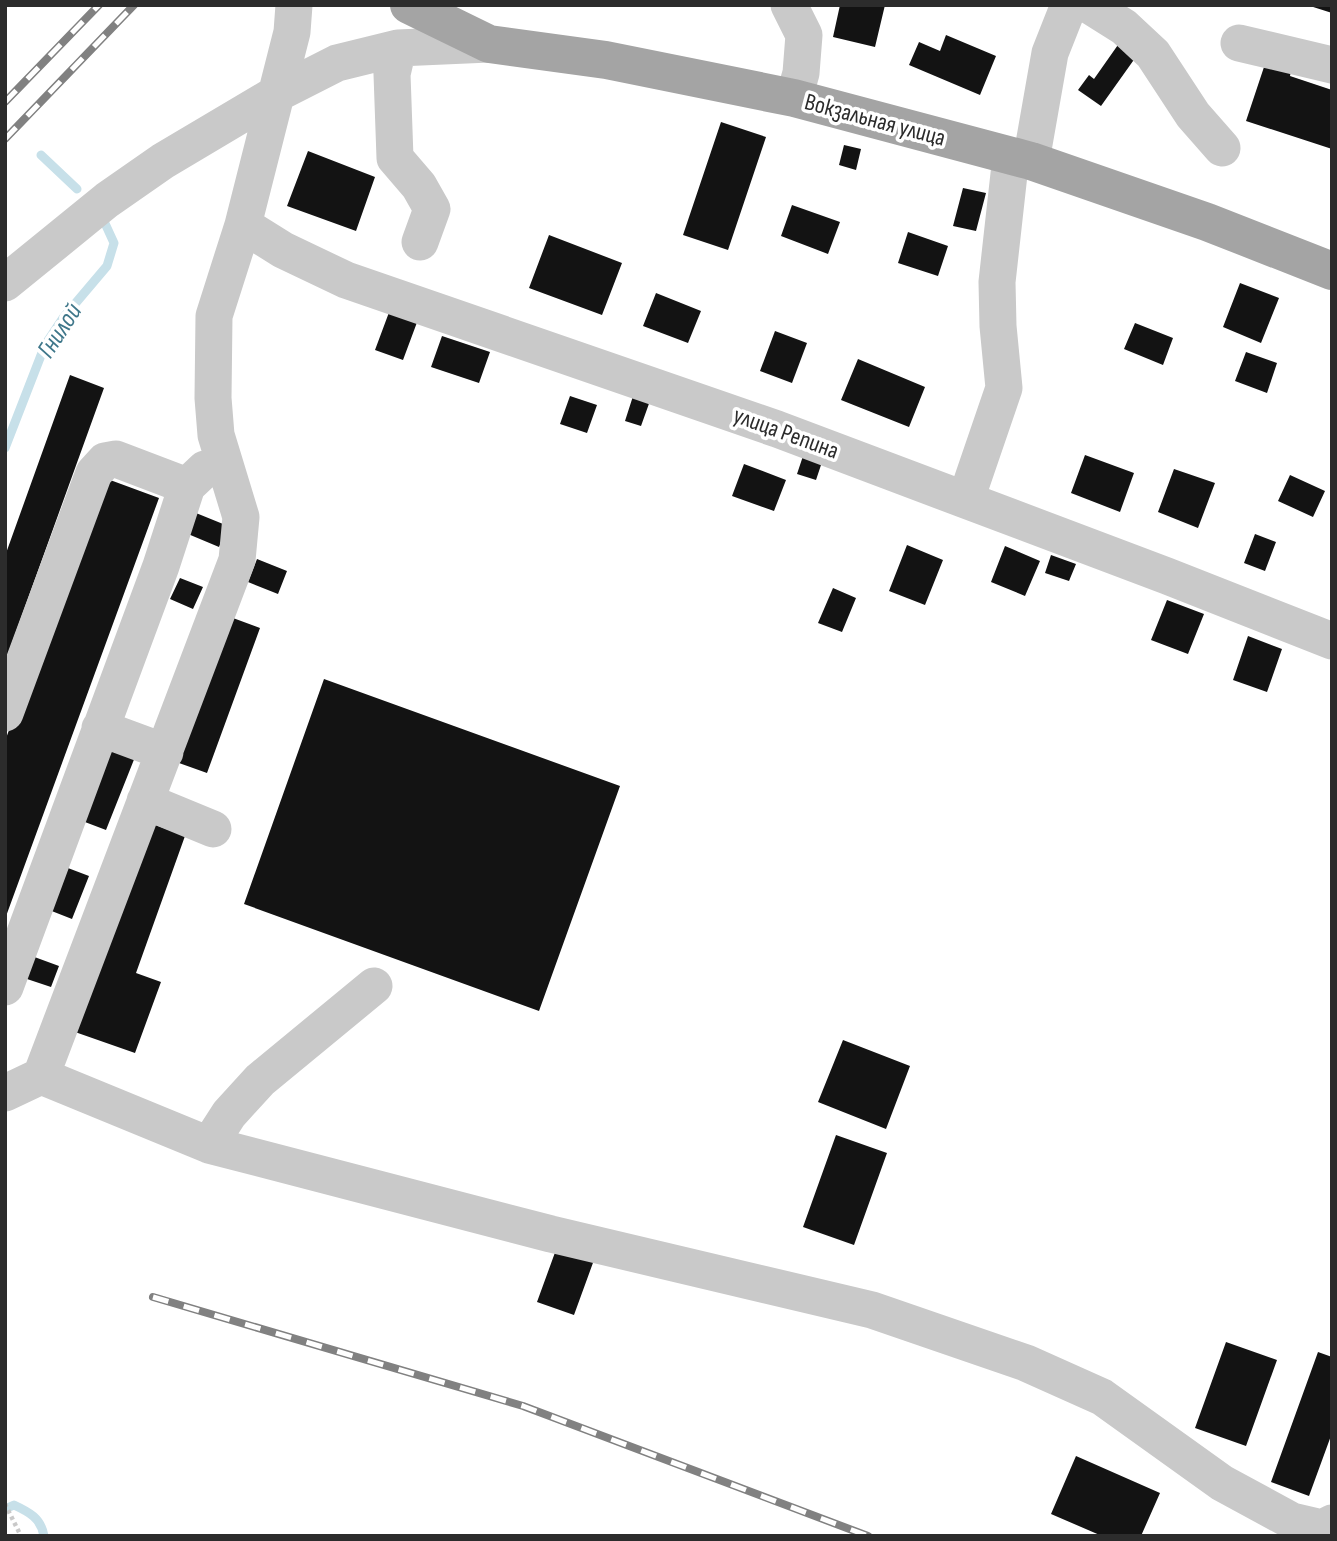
<svg xmlns="http://www.w3.org/2000/svg" width="1337" height="1541" viewBox="0 0 1337 1541" font-family="'Sofia Sans Condensed',sans-serif">
  <rect width="100%" height="100%" fill="#fff"/>
  <g fill="none" stroke-linecap="round" stroke-linejoin="round">
    <path stroke="#c7e0e9" stroke-width="9" d="M41,155l36,34
      M5,448l40,-103 18,-27 44,-52 7,-23 -11,-24
      M5,1509l9,-4c15,7 27,13 30,31"/>
  </g>
  <path fill="#131313" d="M840,5h45l-10,42 -42,-10z
    M1310,5h22v8l-22,-7z
    M946,35l50,21 -16,39 -71,-30 10,-23 21,9z
    M1120,42l18,12 -37,52 -23,-16 11,-15 5,4z
    M1292,66l-2,10 42,14v59l-86,-28 18,-54z
    M721,122l45,15 -38,113 -45,-15z
    M844,145l17,4 -5,21 -17,-5z
    M308,151l67,26 -19,54 -69,-25z
    M963,188l23,5 -10,38 -23,-5z
    M792,205l48,17 -12,32 -47,-18z
    M908,232l40,14 -10,30 -40,-13z
    M549,235l73,28 -20,52 -73,-27z
    M1240,283l39,15 -18,45 -38,-16z
    M656,293l45,18 -13,32 -45,-17z
    M391,307l28,10 -16,43 -28,-10z
    M1135,323l38,15 -10,27 -39,-16z
    M775,331l32,12 -15,40 -32,-12z
    M442,336l48,16 -11,31 -48,-16z
    M1246,352l31,11 -10,30 -32,-12z
    M858,359l67,28 -16,40 -68,-27z
    M70,375l34,13 -99,274v-106z
    M634,393l17,5 -10,28 -16,-5z
    M570,396l27,9 -10,28 -27,-9z
    M1085,455l49,18 -14,39 -49,-19z
    M803,456l19,6 -6,18 -19,-6z
    M744,464l42,16 -12,31 -42,-15z
    M1174,469l41,14 -17,45 -40,-16z
    M1290,475l35,16 -12,26 -35,-16z
    M102,477l57,21 -154,421v-178z
    M196,513l32,13 -9,21 -31,-13z
    M1255,534l21,8 -11,29 -21,-8z
    M907,545l36,15 -18,45 -36,-14z
    M1005,546l35,15 -15,35 -34,-14z
    M1051,555l25,9 -7,17 -24,-8z
    M257,559l30,12 -9,23 -30,-12z
    M180,578l23,9 -10,22 -23,-10z
    M833,588l23,10 -14,34 -24,-9z
    M1167,600l37,14 -16,40 -37,-14z
    M233,618l27,10 -53,145 -28,-10z
    M1248,636l34,13 -15,43 -34,-12z
    M324,679l296,107 -81,225 -295,-107z
    M107,740l30,12 -31,78 -29,-11z
    M150,823l35,13 -49,137 25,9 -26,71 -60,-21z
    M60,865l29,11 -17,43 -28,-11z
    M29,955l30,11 -8,21 -30,-10z
    M843,1040l67,26 -24,63 -68,-27z
    M836,1135l51,18 -33,92 -51,-18z
    M557,1247l37,13 -20,55 -37,-13z
    M1226,1342l51,18 -31,86 -51,-18z
    M1318,1352l14,5v76l-23,63 -38,-14z
    M1076,1456l84,37 -19,43h-39l-51,-22z"/>
  <g fill="none" stroke-linecap="round" stroke-linejoin="round">
    <path stroke="#c9c9c9" stroke-width="4.5" stroke-dasharray="3.5 3.5" stroke-linecap="butt" d="M5,1504l16,32"/>
    <path stroke="#c9c9c9" stroke-width="37" d="M294,5l-2,27 -49,193 -29,91 -1,82 3,37 25,82 -4,43 -196,516 168,69 342,89 321,76 154,53 76,34 120,86 70,38 30,7 10,-5
      M789,5l15,30 -3,38 -7,25
      M1089,5l35,22 29,27 40,61 29,33
      M1239,43l93,22
      M398,48l-6,26 3,84 24,28 13,23 -12,33
      M1031,161l19,-108 19,-48
      M243,225l40,25 63,30 431,149 390,147 165,65
      M5,283l102,-83 56,-39 113,-67 61,-31 61,-15 91,-4
      M966,499l38,-111 -6,-62 -1,-44 14,-126
      M5,713l89,-240 11,-12 11,-2 71,27 18,-17
      M100,728l65,24
      M145,801l68,28
      M5,987l156,-421 26,-80
      M5,1093l36,-17
      M209,1145l20,-31 31,-34 114,-94"/>
    <path stroke="#a4a4a4" stroke-width="38" d="M409,5l80,39 117,16 188,38 237,63 176,61 125,49"/>
    <g stroke="#818181" stroke-width="8">
      <path id="rail" d="M5,102l94,-97
        M5,139l129,-134
        M153,1297l370,109 345,130"/>
    </g>
    <use href="#rail" stroke="#fff" stroke-width="5" stroke-dasharray="16" stroke-linecap="butt"/>
  </g>
  <g text-anchor="middle" dominant-baseline="central" stroke-width="7" stroke-linejoin="round" paint-order="stroke">
    <g font-size="24" fill="#2c2c2c" stroke="#fff">
      <text transform="translate(875 120) rotate(15)">Вокзальная улица</text>
      <text transform="translate(786 433) rotate(20)">улица Репина</text>
    </g>
    <g font-size="26" font-style="italic" fill="#3f778a" stroke="#fff">
      <text transform="translate(60 331) rotate(-57)">Гнилой</text>
    </g>
  </g>
  <rect width="1337" height="1541" fill="none" stroke="#2c2c2c" stroke-width="14"/>
</svg>
